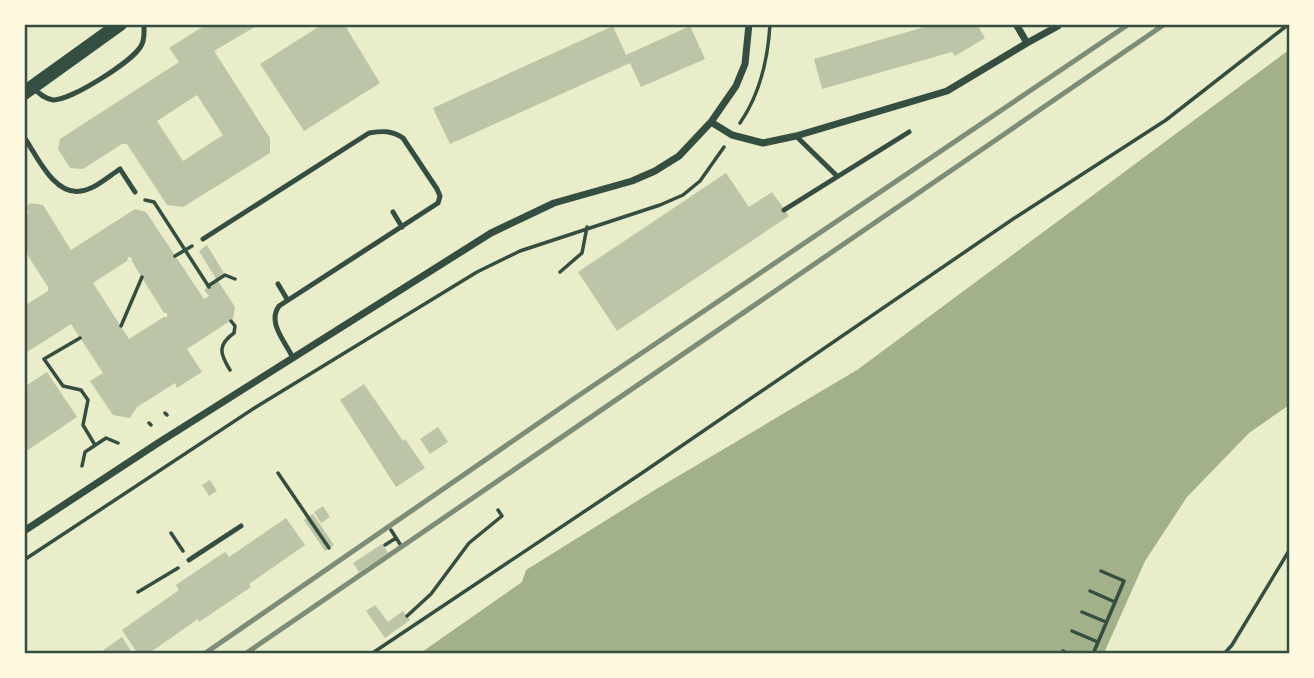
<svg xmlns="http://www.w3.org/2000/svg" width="1314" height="678" viewBox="0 0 1314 678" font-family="'Work Sans',sans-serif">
  <rect width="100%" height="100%" fill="#e9edc9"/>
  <path fill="#a3b18a" d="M1289,50v355l-40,28 -62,64 -42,64 -41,92 -685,1 103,-72 4,-12 132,-82 199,-118z"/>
  <path fill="#bcc5a7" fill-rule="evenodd" d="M207,24h53l-46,27 56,87v15l-87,54 -16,-2 -40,-61h-5l-39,25 -13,-1 -12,-19 2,-10 119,-77 -10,-14zM197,95l26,40 -40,26 -26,-40z
    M323,24h21l36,59 -76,48 -44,-67z
    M935,24h42l8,14 -30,18 -3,-4 -130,37 -8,-30z
    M613,26l13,29 64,-29 15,33 -64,28 -11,-24 -180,81 -17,-36z
    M726,173l23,34 23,-15 17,24 -172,115 -39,-59z
    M31,203l12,2 28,45 64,-41 11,3 58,87 5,-3 -5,-6 14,-9 17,26 -2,12 -46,30 15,23 -25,16 -2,-5 -38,24 -7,11 -17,-3 -23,-34 13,-8 -32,-49 -47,30v-48l24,-15v-4l-20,-31v-4l-4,-1v-35l5,-3 -4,-6zM128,257l4,1v3l7,12 25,40h3v4h-3l-35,22 -36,-56 34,-22z
    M207,245l17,28 -8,6 -17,-28z
    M47,372l30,45 -49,33 -4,-5v-58z
    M364,384l39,57 2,-2 20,29 -29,19 -56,-87z
    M438,427l10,15 -18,12 -10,-15z
    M210,480l7,11 -8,5 -7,-11z
    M323,506l7,11 -9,6 -7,-11z
    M313,514l21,31 -9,6 -21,-31z
    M286,518l19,27 -56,39 2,3 -52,35 -1,-3 -50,35h-10l-16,-24 57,-40 -3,-5 25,-17 24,-16 4,5z
    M382,544l6,9 -29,19 -6,-9z
    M375,605l13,17 15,-11 7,9 -25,18 -19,-27z
    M122,637l11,17h-35z"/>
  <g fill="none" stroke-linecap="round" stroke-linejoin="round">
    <path stroke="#344e41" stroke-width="3.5" d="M740,123c20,-29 28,-64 30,-99
      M145,200l9,2 55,85
      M175,256l17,-10
      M560,272l22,-19 5,-26
      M208,286l17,-11 10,4
      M121,326l21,-49
      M80,338l-36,21 19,27 18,4 7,10 -5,25 12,20
      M230,370c-10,-16 -13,-25 4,-37l1,-7 -4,-5
      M165,413l2,2
      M149,423l2,2
      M82,466l3,-14 21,-14 12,5
      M278,473l51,75
      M391,530l9,14
      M171,533l12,18
      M385,545l11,-7
      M24,560l232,-153 221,-135 43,-21 140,-46 23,-10 17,-14 24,-34
      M1090,591l25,11
      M138,592l40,-24
      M1082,612l24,10
      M407,616l24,-22 38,-51 33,-27 -4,-6
      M1072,631l26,11
      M1063,651l5,3
      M371,654l271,-181 371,-254 153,-99 123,-96
      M1093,654l31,-73 -23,-10
      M1224,654l8,-9 58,-96"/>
    <path stroke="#344e41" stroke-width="5" d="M34,89c6,5 11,10 19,11 17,1 80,-39 88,-54 4,-6 3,-14 3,-22
      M796,136l41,40
      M24,137c13,19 30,59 57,54 14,-2 27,-14 39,-22l15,23
      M784,210l125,-78
      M393,212l9,15
      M203,239l166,-106c13,-2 22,-3 34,5l34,51 3,7 -2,7 -159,103c-12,17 6,35 14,52
      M278,284l9,15
      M189,560l52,-34"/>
    <path stroke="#344e41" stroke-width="7" d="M1016,24l11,19
      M711,122l21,13 31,8 33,-7 151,-45 80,-48 31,-17
      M24,531l134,-88 333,-210 63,-30 78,-22 23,-10 24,-15 32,-34 25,-36 9,-22 4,-40"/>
    <path stroke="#344e41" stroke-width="14" d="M24,93l96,-69"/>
    <path stroke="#7c8e77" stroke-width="5" d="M204,654l371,-256 554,-374
      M245,654l920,-630"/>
  </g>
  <rect width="1314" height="678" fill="none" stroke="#fefae0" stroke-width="52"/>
  <rect x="26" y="26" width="1262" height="626" fill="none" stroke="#344e41" stroke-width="2.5"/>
</svg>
